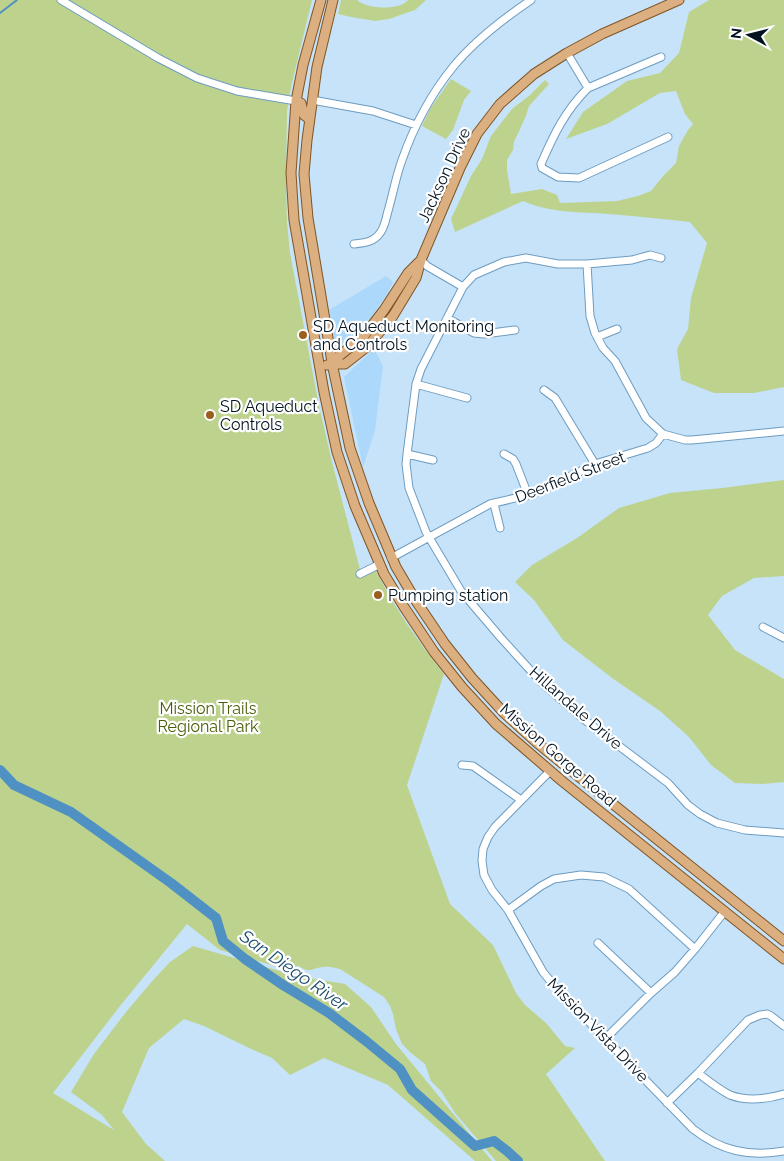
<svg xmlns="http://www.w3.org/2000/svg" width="784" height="1161" viewBox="0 0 784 1161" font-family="Raleway,sans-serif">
  <rect width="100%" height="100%" fill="#c6e3fa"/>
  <path fill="#acd8fb" d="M386,276l7,6 -5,11 -16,23 -27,28 -9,2 -7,-36z
    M374,349l9,17 -8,64 -12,37 -19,-90z"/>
  <path fill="#bdd38d" d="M0,0h312l-21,87 -4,24 -1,70 1,41 3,31 29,153 13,56 30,115 14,-6c19,37 42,71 68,103l-37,111 43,119 43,41 23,48 9,12 21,18 19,23 10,2 -29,26 59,87h-109l-41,-48 -14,-22 -10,-10 -6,-17 -14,-11 -9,-9 -6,-15 -3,-15 -3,-8 -6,-9 -44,-28c-6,-1 -11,-3 -17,-2 -11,1 -13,7 -24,-1l-21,1 -58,-17 -33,-26 -67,82 -67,87 61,37 -12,-15 -31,-23 23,-38 32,-42 28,-33 16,-17 23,-16 104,30 48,8 26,23 25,37 96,117h-17l-87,-76 -64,-27 -34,17 -18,-17 -23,-10 -45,-22 -20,-7 -35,29 -27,64 24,32 19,17h-165z
    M341,0h16c10,9 42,11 51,0h18l-11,10 -26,9 -14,2 -24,-4 -13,-3z
    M709,0h75v387l-30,6h-40l-33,-13 -4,-31 11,-20 3,-31 16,-55 -17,-21c-27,-3 -54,-6 -81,-8 -29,-2 -59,-1 -86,-13l-68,31 -4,-13 20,-43 11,-17 9,-23 21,-27 18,-14 15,-15 4,4 -20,22 -3,10 -12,26 -1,8 -6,10v10l4,24 31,-5 15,6 3,8 57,-2 21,-5 13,-5 12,-15 13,-13 3,-17 9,-16 5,-6 -8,-10 -9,-23 -16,2 -53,31 -41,15 17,-27 44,-31 33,-8 19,-20 10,-41z
    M451,79l20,12 -7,9 -11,30 -7,9 -24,-13 8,-17z
    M784,480v96l-30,2 -32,18 -14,19 27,35 49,29v103l-21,2 -28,-1 -24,-18 -22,-28 -29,-26 -48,-33 -49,-38 -29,-40 -19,-18 17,-17 45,-27 42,-30 51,-15 52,-5z"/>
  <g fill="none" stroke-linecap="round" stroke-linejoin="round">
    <path stroke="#4f91c2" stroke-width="2" d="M0,13l17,-13"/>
    <path stroke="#4f91c2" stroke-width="10" d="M0,770l14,15 57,27 100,71 45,35 7,23 22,18 38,26 46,28 37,28 34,28 12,21 63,56 19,-5 13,10 11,10"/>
    <g stroke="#6d9cc0" stroke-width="9">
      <path id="minor" d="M61,0l97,58 39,20 40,13 59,10
        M567,53l21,35
        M661,57l-73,31c-23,23 -34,46 -47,76l1,4 16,9 21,1 89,-41
        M312,100l61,11 43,14
        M354,244c10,-1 20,-2 26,-11 5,-6 6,-15 8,-22 5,-17 8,-35 14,-51 12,-34 29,-66 51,-93 22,-27 50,-48 78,-67
        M661,258l-11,-3 -18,5 -45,4h-29l-32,-6 -22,4 -30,13 -11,12 -42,82 -5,15 -9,70 -1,10 3,24 17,44 7,12 28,47 40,47 40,44 45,39 82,62 20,22 12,9 17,9 28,7 39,3
        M421,260l6,6 36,21
        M587,264l3,52 5,17 8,15 12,13 31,57 17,16 22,6h7l92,-9
        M447,318l27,15 10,1 31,-4
        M597,337l20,-8
        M416,384l51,14
        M544,390l11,8 40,66
        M407,454l26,6
        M504,454l9,5 3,5 12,31
        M494,504l6,24
        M391,558l99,-54 38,-9 17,-6 50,-25 53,-16 8,-5 7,-9
        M360,574l20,-10
        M763,627l21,11
        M462,765l11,1 48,34
        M550,771l-55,56 -7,10 -5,12 -1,12 2,14 8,15 16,20 35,62 13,16 137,141c28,22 56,28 91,22
        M508,910l33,-24 13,-7 27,-4 23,2 25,12 66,60
        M598,943l53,50
        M784,1026l-13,-10 -4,-2 -7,1 -12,5 -50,53c9,7 22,17 32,22 18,7 37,4 54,-1
        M606,1038l45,-45 24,-21 20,-23 30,-38
        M667,1103l31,-30"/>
    </g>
    <g stroke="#7f5526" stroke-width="11">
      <path id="major" d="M321,0l-18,65 -7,36 -5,72 3,47 30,172 13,60 18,54 29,68 20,33 30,45 28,35 34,37 66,57 222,178
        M333,0l-16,67 -10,73 -3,34 4,44 25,150 17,80 19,55 27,64 20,34 29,43 27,34 32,35 32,29 32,26 216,173
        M296,101l5,2 3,12 5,4
        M333,364l6,-8 24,-19 21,-27 24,-37 11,-11
        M327,365l6,-1h12l23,-18 25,-30 23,-38 5,-18 39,-92 17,-34 23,-30 34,-30 33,-21 35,-19 77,-34"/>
    </g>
    <use href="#minor" stroke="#fff" stroke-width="7"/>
    <use href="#major" stroke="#dbaf7f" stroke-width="9"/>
  </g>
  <g fill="#9a5e1f" stroke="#fff" stroke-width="2">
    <circle cx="303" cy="335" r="5"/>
    <circle cx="210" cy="415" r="5"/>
    <circle cx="378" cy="595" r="5"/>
  </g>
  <g text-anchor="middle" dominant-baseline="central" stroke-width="4.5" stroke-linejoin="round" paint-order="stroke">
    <g font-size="16" fill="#021320" stroke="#fff">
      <text transform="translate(444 175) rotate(-65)">Jackson Drive</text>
      <text transform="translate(570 477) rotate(-21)">Deerfield Street</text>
      <text transform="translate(576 708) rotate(41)">Hillandale Drive</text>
      <text transform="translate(558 755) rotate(41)">Mission Gorge Road</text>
      <text transform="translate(598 1030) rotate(46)">Mission Vista Drive</text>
    </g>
    <g font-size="16" fill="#021320" stroke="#fff" text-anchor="start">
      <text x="313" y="326">SD Aqueduct Monitoring<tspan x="313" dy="18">and Controls</tspan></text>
      <text x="220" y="406">SD Aqueduct<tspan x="220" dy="18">Controls</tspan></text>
      <text x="388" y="595">Pumping station</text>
    </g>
    <g font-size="16" fill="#4a5d09" stroke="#fff">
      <text x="208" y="708">Mission Trails<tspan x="208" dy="18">Regional Park</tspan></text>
    </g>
    <g font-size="18" font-style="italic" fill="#1b4d6f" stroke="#fff">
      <text transform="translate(294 970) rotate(35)">San Diego River</text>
    </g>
  </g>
  <g transform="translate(749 35) rotate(277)" stroke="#ffffff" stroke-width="4" paint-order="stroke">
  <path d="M0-4L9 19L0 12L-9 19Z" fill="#021320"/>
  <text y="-8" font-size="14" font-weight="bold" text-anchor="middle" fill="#021320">N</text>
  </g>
</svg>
